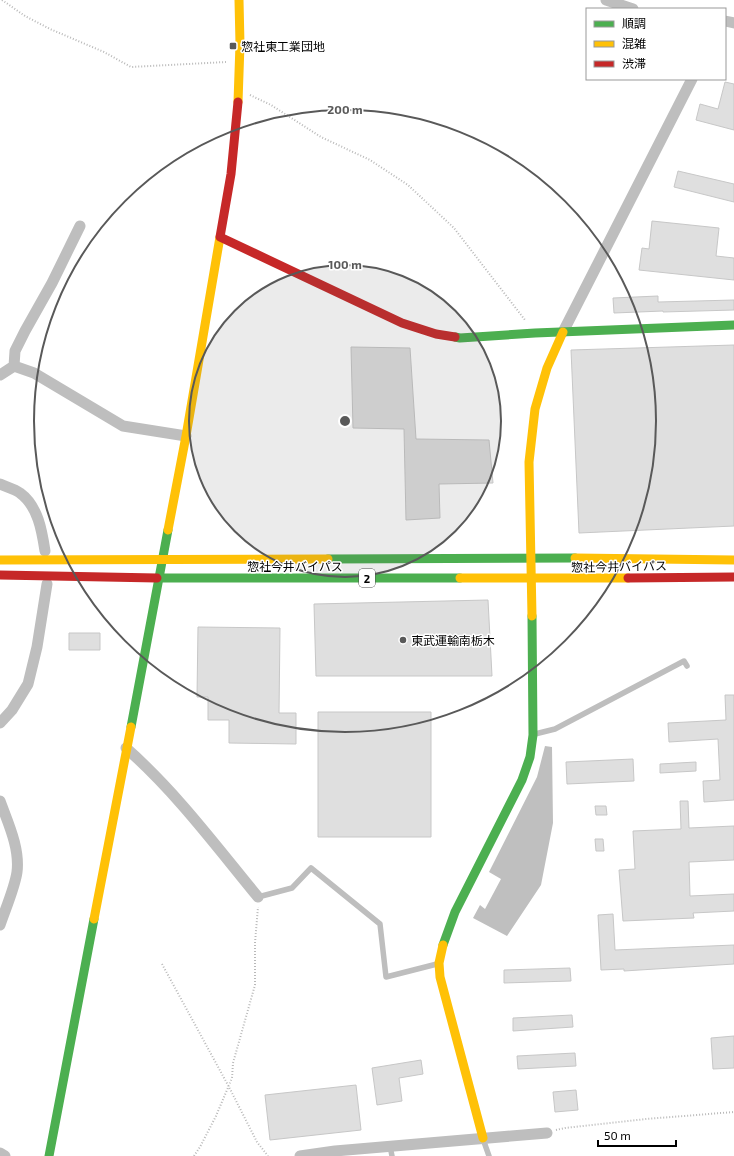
<svg xmlns="http://www.w3.org/2000/svg" width="734" height="1156" viewBox="0 0 734 1156" font-family="'Exo 2','Noto Sans JP',sans-serif">
  <rect width="100%" height="100%" fill="#fff"/>
  <path fill="#bfbfbf" d="M545,746l7,1 1,76 -12,62 -34,51 -34,-18 7,-13 5,4 16,-30 -12,-7 48,-95z"/>
  <path fill="#dfdfdf" stroke="#c7c7c7" d="M725,82l9,2v46l-38,-10 4,-16 18,5z
    M678,171l56,13v18l-60,-15z
    M652,221l67,7 -3,28 18,2v22l-95,-10 3,-22 7,1z
    M658,296v6l76,-2v10l-71,2v-1l-49,2 -1,-15z
    M734,345v181l-155,7 -8,-183z
    M351,347l59,1 6,91 73,1 4,43 -54,1 1,34 -34,2 -2,-91 -51,-1z
    M488,600l4,76h-176l-2,-72z
    M198,627l82,1 -1,85h17v31l-67,-1v-23h-21v-23h-11z
    M69,633h31v17h-31z
    M725,695h9v105l-30,2 -1,-21 17,-1 -2,-41 -49,3 -1,-19 58,-3z
    M318,712h113v125h-113z
    M633,759l1,22 -67,3 -1,-22z
    M696,762v9l-36,2v-9z
    M680,801h8l1,27 45,-2v34l-45,2 1,34 44,-2v17l-41,2 1,5 -71,3 -4,-51 16,-1 -2,-38 48,-2z
    M595,806h11l1,9h-11z
    M595,839h8l1,12h-8z
    M613,914l2,36 119,-5v19l-110,7v-2l-23,1 -3,-55z
    M570,968l1,13 -67,2v-13z
    M572,1015l1,12 -60,4v-13z
    M734,1036v32l-21,1 -2,-31z
    M575,1053l1,13 -58,3 -1,-13z
    M421,1060l2,14 -24,4 3,23 -25,4 -5,-37z
    M356,1085l5,45 -91,10 -5,-45z
    M576,1090l2,20 -23,2 -2,-20z"/>
  <g fill="none" stroke-linecap="round" stroke-linejoin="round">
    <path stroke="#b9b9b9" stroke-width="2" stroke-dasharray="1 2" stroke-linecap="butt" d="M2,0l23,16 25,13 54,23 27,15 95,-5
      M250,95l21,10 50,32 49,23 38,25 46,43 71,92
      M162,964l67,123 28,55 11,14
      M556,1130l9,-2 81,-9 88,-7
      M194,1156l6,-9 16,-31 16,-38 1,-15 22,-78v-42l3,-36"/>
    <path stroke="#bebebe" stroke-width="5.5" d="M535,734l20,-5 129,-68 3,5
      M258,897l34,-9 19,-20 69,56 6,53 51,-13
      M483,1139l6,17
      M390,1146l2,10"/>
    <path stroke="#bebebe" stroke-width="11" d="M606,0l27,9
      M725,21l9,2
      M563,332l129,-253
      M14,366l1,-15 10,-20 27,-48 28,-57
      M0,375l14,-9 20,7 89,53 63,10
      M0,484c6,3 14,5 20,9 18,13 22,38 25,58
      M0,723l12,-13 16,-26 9,-37 10,-63
      M126,748c50,44 90,98 132,149
      M0,801c8,22 20,47 17,71 -2,15 -12,38 -17,53
      M0,1153l5,3
      M300,1156l35,-5 212,-18"/>
    <path stroke="#4caf50" stroke-width="9" d="M455,337l5,1 75,-5 199,-8
      M328,559l247,-1
      M157,578h303
      M131,727l37,-197
      M443,945l12,-33 67,-132 8,-23 3,-22 -1,-119
      M49,1156l45,-237"/>
    <path stroke="#ffc107" stroke-width="9" d="M238,102l2,-58 -1,-44
      M168,530l18,-94 34,-199
      M575,558l159,2
      M0,560l328,-1
      M460,578h168
      M532,616l-3,-154 6,-53 12,-41 16,-36
      M94,919l37,-192
      M443,945l-4,18 1,14 43,161"/>
    <path stroke="#c62828" stroke-width="9" d="M220,237l182,86 34,11 19,3
      M220,237l11,-63 7,-72
      M0,575l157,3
      M628,578l106,-1"/>
  </g>
  <circle cx="345" cy="421" r="156" fill="#595959" fill-opacity=".12"/>
  <g fill="none" stroke="#595959" stroke-width="2">
    <circle cx="345" cy="421" r="156"/>
    <circle cx="345" cy="421" r="311"/>
  </g>
  <g fill="#595959" stroke="#fff" stroke-width="1.5">
    <rect x="229" y="42" width="8" height="8" rx="2"/>
    <circle cx="403" cy="640" r="4"/>
  </g>
  <g text-anchor="middle" dominant-baseline="central" stroke-width="3" stroke-linejoin="round" paint-order="stroke">
    <rect fill="#fff" stroke="#4c4c4c" stroke-width="1" x="359" y="569" width="16" height="18" rx="3"/>
    <g font-size="11" font-weight="bold" fill="#000">
      <text x="367" y="578">2</text>
    </g>
    <g font-size="12" fill="#000" stroke="#fff" text-anchor="start">
      <text x="241" y="46">惣社東工業団地</text>
      <text x="411" y="640">東武運輸南栃木</text>
    </g>
    <g font-size="12" fill="#000" stroke="#fff">
      <text x="295" y="566">惣社今井バイパス</text>
      <text transform="translate(619 566) rotate(-1)">惣社今井バイパス</text>
    </g>
  </g>
  <circle cx="345" cy="421" r="6" fill="#595959" stroke="#fff" stroke-width="2"/>
  <g font-size="12" text-anchor="middle" font-weight="bold" fill="#595959" stroke="#fff" stroke-width="3" stroke-linejoin="round" paint-order="stroke">
    <text x="345" y="114">200 m</text>
    <text x="345" y="269">100 m</text>
  </g>
  <rect x="586" y="8" width="140" height="72" fill="#ffffff" stroke="#999999"/>
  <rect x="594" y="21" width="20" height="6" fill="#4caf50" stroke="#999999"/>
  <text x="622" y="28" font-size="12" fill="#000000">順調</text>
  <rect x="594" y="41" width="20" height="6" fill="#ffc107" stroke="#999999"/>
  <text x="622" y="48" font-size="12" fill="#000000">混雑</text>
  <rect x="594" y="61" width="20" height="6" fill="#c62828" stroke="#999999"/>
  <text x="622" y="68" font-size="12" fill="#000000">渋滞</text>
  <path d="M598 1140v6h78v-6" fill="none" stroke="#000000" stroke-width="2"/>
  <text x="604" y="1140" font-size="12" fill="#000000" stroke="#ffffff" stroke-width="3" paint-order="stroke">50 m</text>
</svg>
